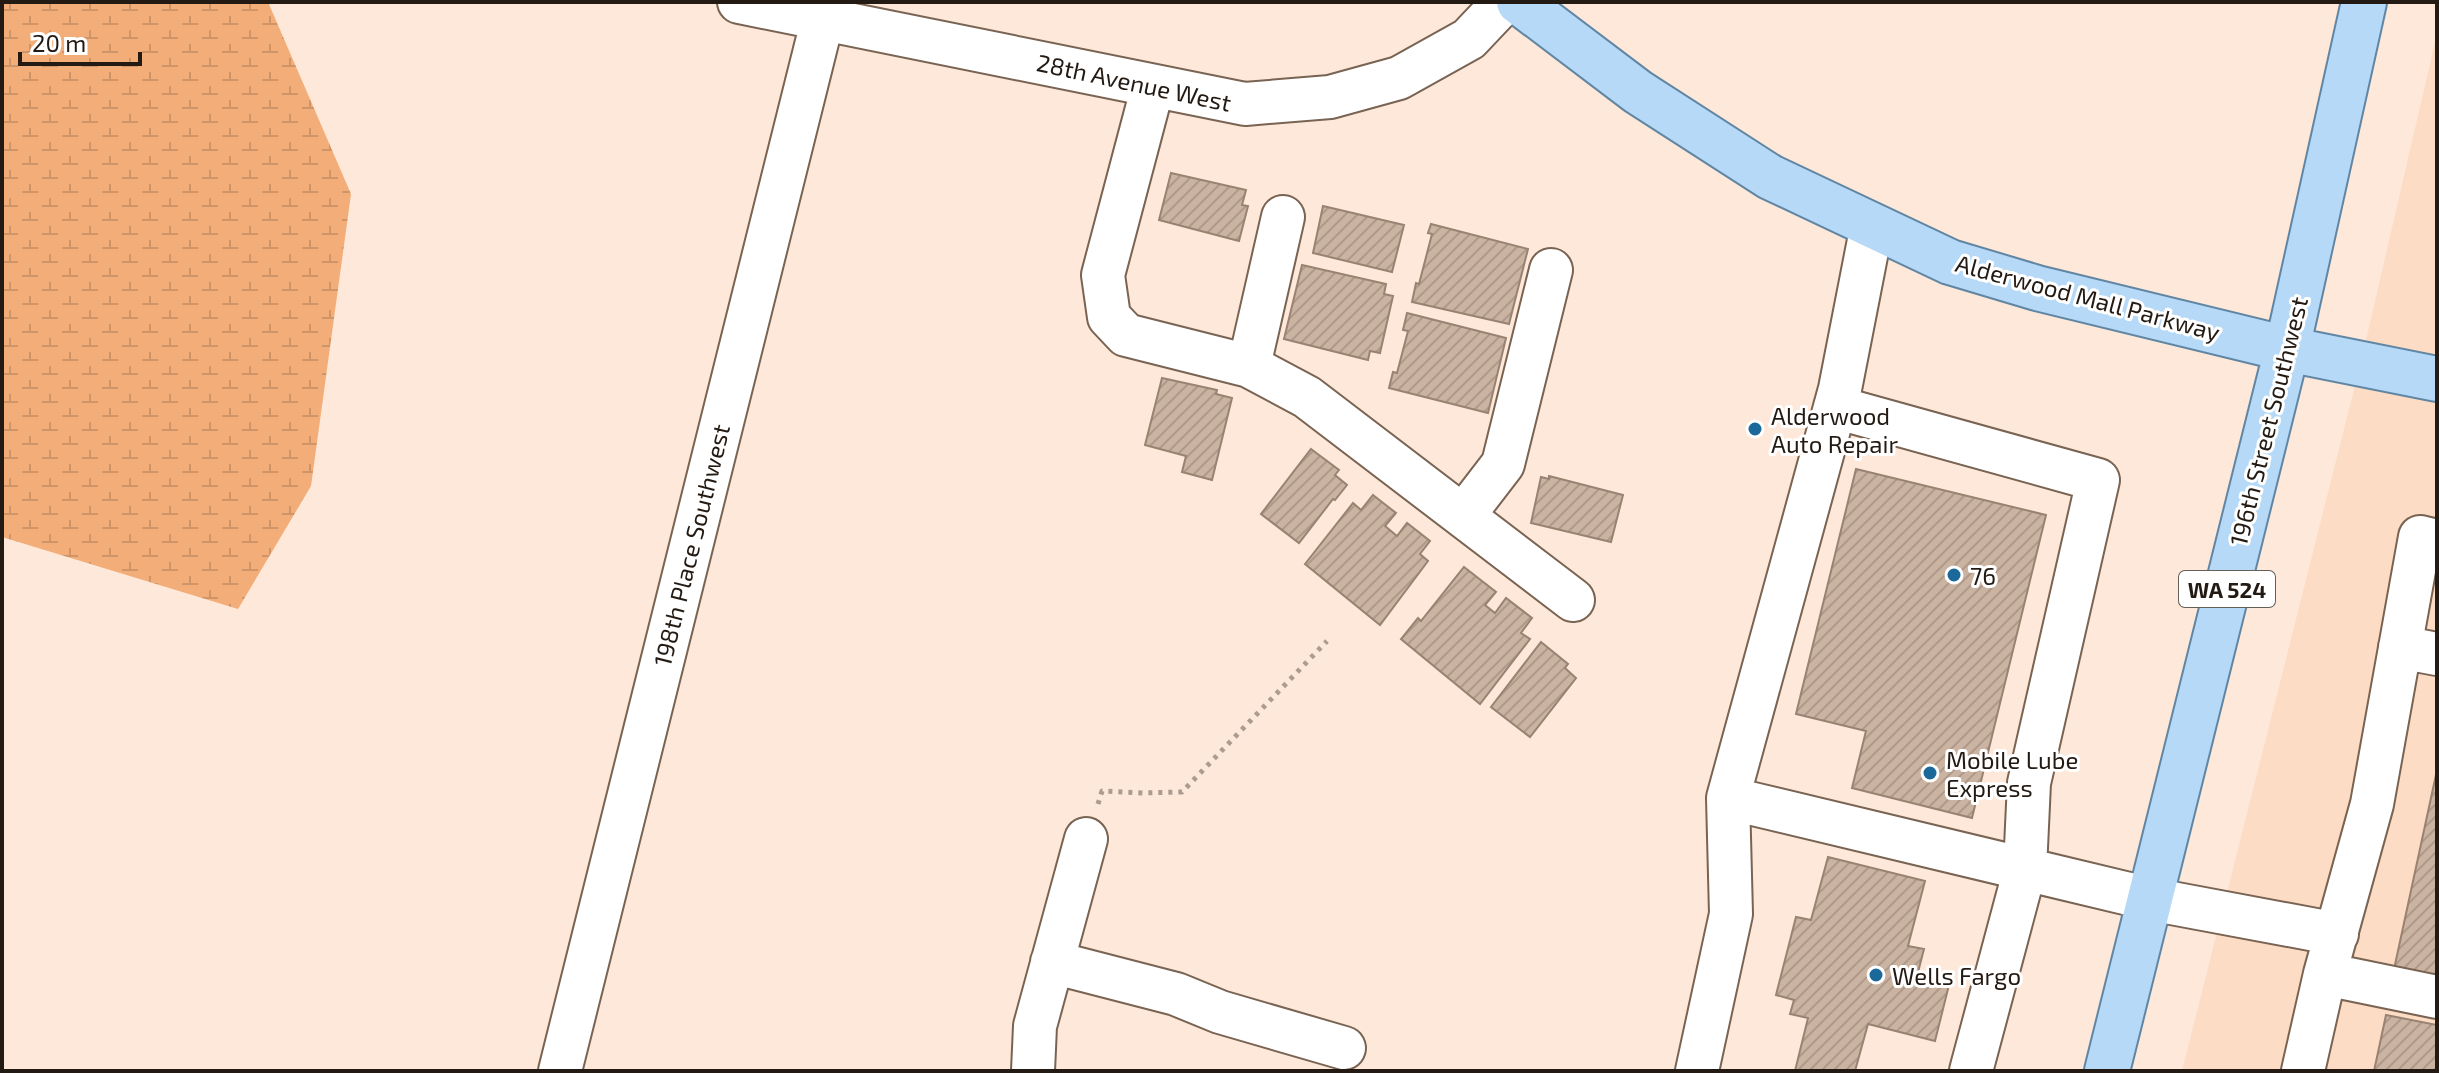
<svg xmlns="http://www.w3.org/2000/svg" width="2439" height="1073" viewBox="0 0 2439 1073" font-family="'Exo 2',sans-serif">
  <defs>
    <pattern id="wetland-marsh" width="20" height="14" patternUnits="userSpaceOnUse" patternTransform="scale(2)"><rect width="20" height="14" fill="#f2ad78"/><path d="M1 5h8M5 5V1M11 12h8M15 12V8" fill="none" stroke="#cf9467"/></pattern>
    <pattern id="building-hatch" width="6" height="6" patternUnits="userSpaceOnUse" patternTransform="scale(2)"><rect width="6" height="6" fill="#cbb3a1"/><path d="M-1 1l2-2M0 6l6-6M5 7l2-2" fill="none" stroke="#ae998a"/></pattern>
  </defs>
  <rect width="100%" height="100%" fill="#fde8d9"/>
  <path fill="#fcdcc4" d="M2437,34v1037h-255l178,-705z"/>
  <path fill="url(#wetland-marsh)" d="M2,2h266l83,192 -40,292 -73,123 -236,-72z"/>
  <path fill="url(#building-hatch)" stroke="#998271" stroke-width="2" d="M1171,173l75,17 -4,15 6,1 -9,35 -80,-21z
    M1323,206l81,19 -12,47 -79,-19z
    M1431,224l97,25 -19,75 -97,-22 4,-19 3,1 13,-50 -4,-1z
    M1302,265l84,19 -2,10 9,2 -13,57 -10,-2 -2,9 -84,-21z
    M1407,313l99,25 -18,75 -99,-25 4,-16 4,1 11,-42 -5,-1z
    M1162,378l55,12 -1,4 16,4 -20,82 -30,-8 4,-16 -41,-11z
    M1311,449l28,21 -4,5 12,10 -12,15 -2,-1 -34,44 -38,-29z
    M1856,469l190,46 -74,303 -120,-30 14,-57 -70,-17z
    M1549,476l74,19 -12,47 -80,-19 10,-46 8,2z
    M1373,495l23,18 -11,13 12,10 10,-13 23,18 -10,13 8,7 -48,64 -75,-61 48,-61 8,7z
    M1464,567l32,25 -11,13 10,8 11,-15 26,20 -11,15 9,6 -50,65 -79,-65 17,-21 3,3z
    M1541,642l27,22 -3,4 11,10 -46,59 -39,-30z
    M2437,770v213l-44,-9z
    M1828,857l97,24 -17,65 16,3 -7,27 32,9 -14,56 -67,-17 -13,47h-60l13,-53 -18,-4 4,-14 -18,-5 20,-78 15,3z
    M2386,1015l51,10v46h-63z"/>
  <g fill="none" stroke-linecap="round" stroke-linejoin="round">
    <g stroke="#796352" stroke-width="46">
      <path id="minor" d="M739,2l506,102 85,-7 69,-19 70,-39 35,-37
        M1153,86l-50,189 6,42 17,18 123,31 58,31 266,203
        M1872,225l-32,164 -112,409 422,101 187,35
        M1249,366l34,-149
        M1835,407l263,73 -69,303 -4,86 -54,202
        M1463,516l40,-52 48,-194
        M2400,647l37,7
        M1052,962l124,32 44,18 124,36
        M2325,974l112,23
        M560,1071l263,-1053
        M1033,1071l2,-45 51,-187
        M1697,1071l34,-157 -3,-116
        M2303,1071l22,-97 47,-170 48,-267 17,4"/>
    </g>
    <g stroke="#6186a3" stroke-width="48">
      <path id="major" d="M1519,2l119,90 132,85 180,85 87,26 250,61 150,30
        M2107,1071l180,-722 77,-347"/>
    </g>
    <path stroke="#ac9b8f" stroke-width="5" stroke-dasharray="4 6" stroke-linecap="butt" d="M1098,804l4,-13 41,2 39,-1 145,-151"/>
    <use href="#minor" stroke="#fff" stroke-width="42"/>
    <use href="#major" stroke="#b5d9f6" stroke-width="44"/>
  </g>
  <g fill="#1b699b" stroke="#fff" stroke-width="3">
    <circle cx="1755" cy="429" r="8"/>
    <circle cx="1954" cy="575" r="8"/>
    <circle cx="1930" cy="773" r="8"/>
    <circle cx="1876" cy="975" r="8"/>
  </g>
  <g text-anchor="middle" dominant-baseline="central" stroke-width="6" stroke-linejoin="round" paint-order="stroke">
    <rect fill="#fff" stroke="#655f5a" stroke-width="2" x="2179" y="571" width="96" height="36" rx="6"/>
    <g font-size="22" font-weight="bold" fill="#231a13">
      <text x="2227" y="589">WA 524</text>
    </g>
    <g font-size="24" fill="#231a13" stroke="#fff">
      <text transform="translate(1134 82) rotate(12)">28th Avenue West</text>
      <text transform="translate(2088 297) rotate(15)">Alderwood Mall Parkway</text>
      <text transform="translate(2268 421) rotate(-76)">196th Street Southwest</text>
      <text transform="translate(691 545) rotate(-76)">198th Place Southwest</text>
    </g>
    <g font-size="24" fill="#231a13" stroke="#fff" text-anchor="start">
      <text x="1771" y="415">Alderwood<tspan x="1771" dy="28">Auto Repair</tspan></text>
      <text x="1970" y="575">76</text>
      <text x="1946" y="759">Mobile Lube<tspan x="1946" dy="28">Express</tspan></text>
      <text x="1892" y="975">Wells Fargo</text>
    </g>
  </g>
  <rect width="2439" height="1073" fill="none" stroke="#231a13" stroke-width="8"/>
  <path d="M20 52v12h120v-12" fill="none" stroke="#231a13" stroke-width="4"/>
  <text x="32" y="52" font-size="24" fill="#231a13" stroke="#ffffff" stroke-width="6" paint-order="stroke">20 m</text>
</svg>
